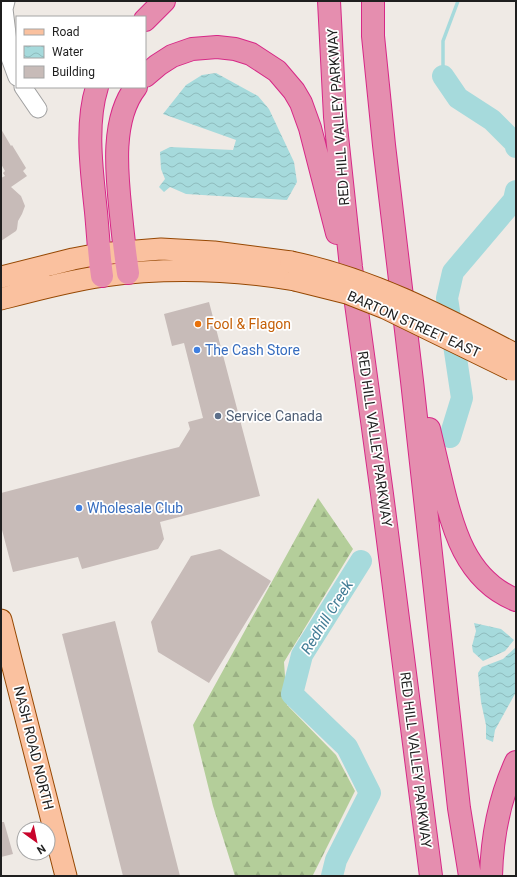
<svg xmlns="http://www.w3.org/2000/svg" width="517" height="877" viewBox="0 0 517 877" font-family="Roboto,sans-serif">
  <defs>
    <pattern id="forest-firs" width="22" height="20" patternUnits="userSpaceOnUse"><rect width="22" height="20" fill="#b4ce9a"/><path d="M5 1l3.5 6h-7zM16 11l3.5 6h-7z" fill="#9ab084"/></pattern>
    <pattern id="water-waves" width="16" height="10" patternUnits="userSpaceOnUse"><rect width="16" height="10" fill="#a6dadc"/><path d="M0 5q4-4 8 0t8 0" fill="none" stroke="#8ebbbc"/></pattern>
  </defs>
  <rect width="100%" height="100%" fill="#efeae5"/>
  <path fill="url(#forest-firs)" d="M318,498l35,51 -69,113 3,43 49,50 19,36 -42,84v1h-78l-22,-70 -20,-81z"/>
  <path fill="url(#water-waves)" d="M216,73l42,23 11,13 25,53 3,20 -10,18 -101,-6 -16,-7 -6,5 -5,-5 6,-8 -4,-10 -1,-17 10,-5 63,3 3,-10 -73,-26 23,-29 16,-10z
    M474,623l27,6 13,11 -9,11 -22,10 -10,-9 -1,-6 4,-15z
    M516,647v45l-21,38 -2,12 -7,-3v-14l-5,-23 -3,-29 4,-6 21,-8z"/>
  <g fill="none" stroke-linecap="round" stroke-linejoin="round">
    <path stroke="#a6dadc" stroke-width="3.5" d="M443,76v-35l15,-40"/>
    <path stroke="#a6dadc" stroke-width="22" d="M443,76l15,22 34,22 24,24v3
      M450,437l12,-39 -15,-100 6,-26 61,-72 2,-9
      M332,876l4,-16 34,-67 -23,-46 -55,-53 10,-39 59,-94"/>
  </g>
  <path fill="#c7bbb8" d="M1,129l10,17 1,-1 14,23 -3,3 4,5 -16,11 10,9 4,10 -3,8 -4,7 -1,8 -1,2 -15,10v-63l4,-2 -2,-3 2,-2 -4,-7z
    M209,302l51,194 -100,26 4,17 -6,10 -76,20 -4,-12 -65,15 -12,-46v-33l142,-37 36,-9 11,-18 -2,-7 15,-4 -19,-75 -12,3 -8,-32z
    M220,549l51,32 -62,102 -51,-31 -7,-30 40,-66z
    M115,621l65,255h-57l-61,-242z
    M1,822h3l9,32 -12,3z"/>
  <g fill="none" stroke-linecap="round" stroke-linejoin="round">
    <g stroke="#a0a0a0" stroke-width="19">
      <path id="minor" d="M6,1l-2,8 6,49 7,19
        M23,87l15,22"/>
    </g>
    <g stroke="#964803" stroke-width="23">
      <path id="major" d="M1,277l72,-18 26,-5 62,-5 53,3 77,10
        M1,299c34,-9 67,-18 102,-23 64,-9 127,-7 192,4
        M1,620l65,256"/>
    </g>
    <g stroke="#d72887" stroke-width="24">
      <path id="highway" d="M329,1l6,116 16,150 31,227 49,382
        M373,1v35l11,109 28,236 47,427 11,68
        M145,20l19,-19
        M145,76l13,-11 14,-9 20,-7 25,-2 18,2 16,5 26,17 17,20 7,12 9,25 27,105
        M97,87c-12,38 -5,86 -1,125 2,21 3,43 6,64
        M128,273c-3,-19 -5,-38 -7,-58 -4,-39 -11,-95 15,-128
        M429,429c4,17 8,34 12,51 11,48 25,100 75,120
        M491,876c1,-39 9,-79 25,-114"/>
    </g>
    <use href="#minor" stroke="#fff" stroke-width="17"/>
    <use href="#major" stroke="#fac19f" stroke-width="21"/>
    <use href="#highway" stroke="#e58eaf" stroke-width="22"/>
    <g stroke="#964803" stroke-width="23" stroke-linecap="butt">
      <path id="major-bridge" d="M291,262c78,16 149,53 220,90
        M295,280l52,13 38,15 127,62"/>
    </g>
    <use href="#major-bridge" stroke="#fac19f" stroke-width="21"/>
  </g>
  <circle fill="#e8710a" stroke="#fff" stroke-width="1.5" cx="198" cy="324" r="4"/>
  <g fill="#3f7fe0" stroke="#fff" stroke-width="1.5">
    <circle cx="197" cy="350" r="4"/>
    <circle cx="79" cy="508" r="4"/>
  </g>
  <circle fill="#5c6f8a" stroke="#fff" stroke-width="1.5" cx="218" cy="416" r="4"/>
  <g text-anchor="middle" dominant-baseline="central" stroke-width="3.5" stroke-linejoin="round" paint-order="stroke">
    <g font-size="14" fill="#1f1f1f" stroke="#fff">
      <text transform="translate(338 117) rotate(-94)">RED HILL VALLEY PARKWAY</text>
      <text transform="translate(414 324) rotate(24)">BARTON STREET EAST</text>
      <text transform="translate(375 439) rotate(82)">RED HILL VALLEY PARKWAY</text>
      <text transform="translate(34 748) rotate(76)">NASH ROAD NORTH</text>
      <text transform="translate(416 760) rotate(83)">RED HILL VALLEY PARKWAY</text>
    </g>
    <g font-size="14" fill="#c56008" stroke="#fff" text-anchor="start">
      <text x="206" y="324">Fool &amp; Flagon</text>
    </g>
    <g font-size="14" fill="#366cbe" stroke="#fff" text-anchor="start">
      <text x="205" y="350">The Cash Store</text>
      <text x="87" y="508">Wholesale Club</text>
    </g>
    <g font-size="14" fill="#4e5e75" stroke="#fff" text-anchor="start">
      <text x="226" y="416">Service Canada</text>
    </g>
    <g font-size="15" font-style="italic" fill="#437d96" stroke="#fff">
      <text transform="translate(327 617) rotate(-58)">Redhill Creek</text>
    </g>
  </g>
  <rect width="517" height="877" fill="none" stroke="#1f1f1f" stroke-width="4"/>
  <rect x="16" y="16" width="130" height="72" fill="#ffffff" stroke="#a5a5a5"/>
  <rect x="24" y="29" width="20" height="6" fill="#fac19f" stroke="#a5a5a5"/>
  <text x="52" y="36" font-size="12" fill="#1f1f1f">Road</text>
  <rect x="24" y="46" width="20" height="12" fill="url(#water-waves)" stroke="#a5a5a5"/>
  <text x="52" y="56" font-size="12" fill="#1f1f1f">Water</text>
  <rect x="24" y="66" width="20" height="12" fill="#c7bbb8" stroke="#a5a5a5"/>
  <text x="52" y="76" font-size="12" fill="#1f1f1f">Building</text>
  <g transform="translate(36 841) rotate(147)"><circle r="19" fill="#ffffff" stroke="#a5a5a5"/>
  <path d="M0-3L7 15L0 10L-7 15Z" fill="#c9042b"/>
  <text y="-6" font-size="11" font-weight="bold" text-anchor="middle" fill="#1f1f1f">N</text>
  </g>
</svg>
